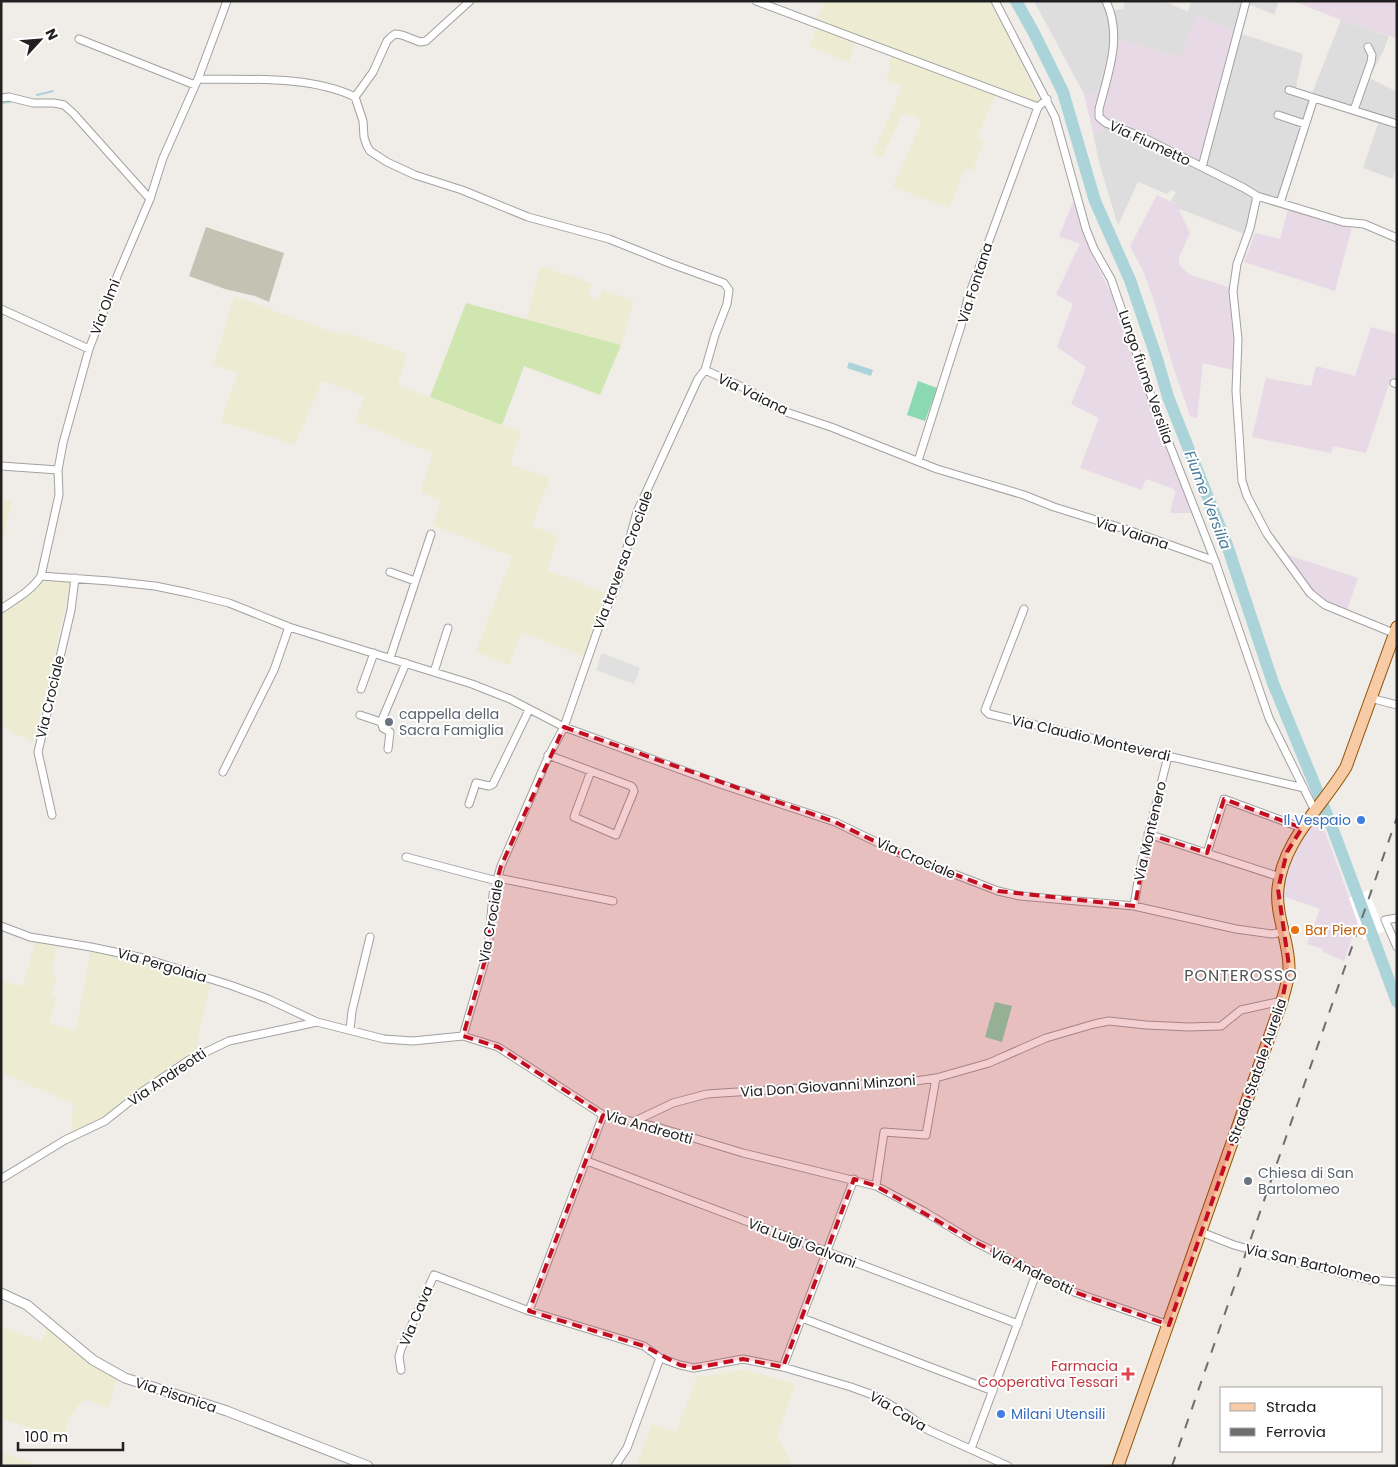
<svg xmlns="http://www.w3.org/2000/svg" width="1398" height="1467" viewBox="0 0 1398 1467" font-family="Poppins,sans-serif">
  <rect width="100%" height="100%" fill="#f0ece7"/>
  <path fill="#dedddd" d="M1034,1h68l5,10 16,-2 2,-8h39l24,11 3,-11h88l-5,14 -25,-11 -7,30 61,20 -7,34 16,5 29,-73 48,16 -6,16 -14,26 28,14v70l-4,17 -30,-11 15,-44 -62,-22 -33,105 -29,-8 -9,35 -68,-26 1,-3 -7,-4 5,-9 -5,-2 -4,4 -29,-12 -20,43 -18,-59 -7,-33 8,-1 5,-11 75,-64 -69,-19 -15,56h-13z"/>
  <path fill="#e8d9e7" d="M1293,1h104v37l-56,-18z
    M1196,14l40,18 -35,133 -95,-44 -5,11 -8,1 -9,-39h13l15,-56 69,19z
    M1157,195l21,10v3l12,25 -11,24v7l7,8 5,3 40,13 -1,12 5,60 -2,10 -30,-7 -6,55 -7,-2 -18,-53 -18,-62 -11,-30 -13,-25z
    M1074,200l15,49 25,51 4,2 49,149 20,41 6,21h-23l5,-20 -1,-4 -28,-10 -4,11 -62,-22 19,-50 -28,-14 15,-37 -29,-20 16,-43 -17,-10 24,-50 -21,-8z
    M1288,210l64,17 -17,64 -91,-29 11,-29 25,6z
    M1371,327l26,7v48l-7,-1 -24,72 -33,-7 -2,7 -79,-16 14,-59 45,8 5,-20 39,10z
    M1285,554l73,24 -11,32 -23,-9 -14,-11z
    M1319,816l39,105 -14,40 -21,-9v-3l-16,-5 13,-35 -38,-13 2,-22 7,-18 12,-19z"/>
  <path fill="#c4c2b3" d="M206,227l78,26 -15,49 -14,-6 -30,-7 -36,-13z"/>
  <path fill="#edecd3" d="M825,1h164l29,53 21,48 -2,1 -39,-13 -21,47 8,5 -13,29 -7,-3 -16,40 -56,-21 28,-64 -4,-6 -14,-3 -22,44 -8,-5 29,-66 -15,-7 5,-30 -4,-4 -17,-7 -3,2 -11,-4 -8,25 -39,-15 6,-20 -3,-2z
    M540,266l52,17 -4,13 11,4 4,-10 31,11 -13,44 -95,-25z
    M234,296l106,39 2,-4 65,23 -10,31 124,47 -11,32 40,14 -18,48 26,10 -11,34 62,24 -24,63 -63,-25 -13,33 -33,-13 36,-96 -79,-31 8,-25 -19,-7v-6l11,-34 -78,-32 9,-25 -42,-15 -27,64 -74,-24 17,-48 -24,-8z
    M1,498l11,4 -11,47z
    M71,581l-23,102 -15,59 -32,-16v-114l43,-30z
    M35,942l21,5 -3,27 4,3 -5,18 4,2 -6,27 26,7 14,-80 63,14 58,17 -12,49 -2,20 -53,34 -44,36 -29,14 2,-31 -72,-32v-91l22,5z
    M1,1326l40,16 6,-13 39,31 32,18 -10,30 -20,-8 -5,2 -6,4 -8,14 -5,18 -63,-19z
    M745,1370l50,14 -18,51 16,31h-157l16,-42 24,8 21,-55z
    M1,1452l37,13 2,1h-39z"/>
  <path fill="#d0e6b0" d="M466,303l155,42 -21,50 -76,-29 -22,59 -72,-28z"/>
  <path fill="#8ad9b3" d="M918,381l19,7 -12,33 -18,-6z
    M995,1002l17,4 -10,36 -17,-5z"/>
  <path fill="#e0e0e0" d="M602,653l38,15 -6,16 -38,-14z"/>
  <path fill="#aad4da" d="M849,362l24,8 -2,6 -24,-8z"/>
  <path fill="#fff" d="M1368,890l17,41 -19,7 -2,3 -15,-43z"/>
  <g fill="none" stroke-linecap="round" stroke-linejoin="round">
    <path stroke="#aad4da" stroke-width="2" d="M37,95l16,-4
      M1,103l9,-1"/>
    <path stroke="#aad4da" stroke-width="12" d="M1016,1l18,32 29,59 32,109 35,79 27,79 11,38 59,148 46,138 59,144 65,175"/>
    <g stroke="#a1a1a1" stroke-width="9">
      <path id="minor" d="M756,1l282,106
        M995,1l60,116 31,112 8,20 17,30 45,131 59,151 54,157 46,93
        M1106,1c17,36 2,72 -7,108v8l7,6 36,14 102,51 13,8 86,26 21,2 33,14
        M79,39l116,46
        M198,79c49,1 112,-4 157,18l18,-25 14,-31 4,-4 4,-3 7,1 18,7 6,-1 44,-40
        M355,97l8,24 1,16 3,9 3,5 17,11 28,13 47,15 66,27 81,22 60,24 55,20 5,7 -2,14 -12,31 -10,35 46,21 12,11 23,10 45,15 106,42 87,26 30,12 74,23 87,31
        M1,98l8,-1 24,6h21l10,2 9,8 77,86
        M1314,98l83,26
        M1354,110l17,-48 1,-7 -4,-8
        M1278,115l27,9
        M1202,167l44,-166
        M1257,196l-7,32 -13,36 -4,27 5,48 -2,52 3,43 3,47 5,15 20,38 43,59 15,12 71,29
        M1280,203l34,-105 -25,-8
        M1,309l88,40
        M705,370l-7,9 -61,133 -20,72 -18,42 -35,101 156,57 115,38 62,30 101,39 22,5 114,10 102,23 36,5 11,-2
        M1394,383l3,1
        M918,461l43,-135 7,-28 70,-191 9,-8
        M1,466l57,4
        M390,572l25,9
        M41,576l68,5 46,5 34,7 40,10 60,24 183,57 38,15 54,28 -15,28 -48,111 -8,28 -5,56 -25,86
        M1,609c15,-10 30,-18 40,-33l18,-81 -1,-25 5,-27 26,-94 29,-75 32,-75 13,-41 35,-79 29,-78
        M1024,609l-39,101 4,4 315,74
        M390,658l41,-124
        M434,672l14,-44
        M361,689l13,-36
        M1370,698l27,7
        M360,715l21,7 25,-59
        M381,722l2,6 7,4 -2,17
        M548,755l83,31 2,2 1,3 -18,44 -42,-18 17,-46
        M223,772l51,-102 15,-43
        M469,804l7,-21 13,3 4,-2 36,-74
        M52,815l-14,-63 33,-142 4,-32
        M1148,834l132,43
        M1207,853l17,-54 78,29
        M406,857l91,24
        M498,878l115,23
        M1134,906l6,-37 28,-113
        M1397,918l-12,2 12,27
        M1,926l29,11 61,10 52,11 87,27 38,14 49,23
        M350,1030l2,-19 18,-74
        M633,1122l40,-19 34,-9 154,-10h35l40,-6 53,-15 57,-25 48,-14 15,-3 37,4 43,2 32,-1 20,-16 41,-9
        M587,1161l431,163
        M1,1179l64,-39 40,-19 34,-27 50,-34 40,-19 88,-19 67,17 29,2 50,-5 35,11 105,68 54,12 86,26 133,33 49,26 48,29 101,51 95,33
        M876,1186l8,-54 42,3 10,-57
        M1201,1232l33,13 52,15 85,20 26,2
        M529,1311l115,35 16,12 20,7 14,3 49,-9 40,8 68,20 22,8 35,20 20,15 80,36
        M802,1318l191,73
        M783,1367l71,-188
        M401,1370l-2,-13 2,-8 33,-74 95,36 74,-196
        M971,1449l65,-175
        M615,1466l12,-18 33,-90"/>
    </g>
    <g stroke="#a1a1a1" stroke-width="11">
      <path id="tertiary" d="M1,1293l26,12 66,55 32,18 102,33 141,55"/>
    </g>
    <g stroke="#91570a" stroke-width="13">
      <path id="primary" d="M1118,1466l164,-465c3,-11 7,-22 7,-34 0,-26 -14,-52 -11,-79 5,-48 44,-81 68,-121l51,-140"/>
    </g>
    <use href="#minor" stroke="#fff" stroke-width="7"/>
    <use href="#tertiary" stroke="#fff" stroke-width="9"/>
    <use href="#primary" stroke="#f6cba5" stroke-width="11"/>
    <path stroke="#6e6e6e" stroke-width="2" stroke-dasharray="10 10" stroke-linecap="butt" d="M1172,1466l225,-649"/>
  </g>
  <path fill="#c20e20" fill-opacity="0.2" stroke="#c20e20" stroke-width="4" stroke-dasharray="10 6" stroke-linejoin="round" d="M564,727l271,95 62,30 101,39 137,15 13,-72 59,19 17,-54 78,29 -15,24 -9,37 11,77 -7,35 -113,324 -95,-33 -101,-51 -97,-55 -22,-7 -71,188 -40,-8 -49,9 -14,-3 -36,-19 -115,-35 74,-196 -105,-68 -35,-11 25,-86 5,-56 8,-28z"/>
  <g fill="#6b7280" stroke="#fff" stroke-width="2">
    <circle cx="389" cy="722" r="5"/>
    <circle cx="1248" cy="1181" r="5"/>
  </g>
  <g fill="#3f7fe0" stroke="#fff" stroke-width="2">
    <circle cx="1361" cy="820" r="5"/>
    <circle cx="1001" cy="1414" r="5"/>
  </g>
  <circle fill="#e8710a" stroke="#fff" stroke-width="2" cx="1295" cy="930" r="5"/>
  <path fill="#e0444e" stroke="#fff" stroke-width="2" d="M1125.5 1366.5h5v5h5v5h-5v5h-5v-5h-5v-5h5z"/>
  <g text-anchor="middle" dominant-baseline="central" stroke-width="4" stroke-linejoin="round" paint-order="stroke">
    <g font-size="14" fill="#202020" stroke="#fff">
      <text transform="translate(1150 143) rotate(25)">Via Fiumetto</text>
      <text transform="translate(975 283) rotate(-72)">Via Fontana</text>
      <text transform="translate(105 307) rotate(-69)">Via Olmi</text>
      <text transform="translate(1146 377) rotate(71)">Lungo fiume Versilia</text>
      <text transform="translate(753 394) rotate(26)">Via Vaiana</text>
      <text transform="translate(1132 533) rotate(18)">Via Vaiana</text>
      <text transform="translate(623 560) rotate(-70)">Via traversa Crociale</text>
      <text transform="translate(50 697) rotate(-77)">Via Crociale</text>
      <text transform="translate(1091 738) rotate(13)">Via Claudio Monteverdi</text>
      <text transform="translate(1150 831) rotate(-77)">Via Montenero</text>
      <text transform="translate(916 858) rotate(23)">Via Crociale</text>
      <text transform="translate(491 921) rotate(-80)">Via Crociale</text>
      <text transform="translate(162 965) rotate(16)">Via Pergolaia</text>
      <text transform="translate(1257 1071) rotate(-71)">Strada Statale Aurelia</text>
      <text transform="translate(167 1077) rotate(-34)">Via Andreotti</text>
      <text transform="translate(828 1086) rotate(-4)">Via Don Giovanni Minzoni</text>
      <text transform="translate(649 1127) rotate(16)">Via Andreotti</text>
      <text transform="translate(802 1243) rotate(21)">Via Luigi Galvani</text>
      <text transform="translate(1313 1264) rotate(13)">Via San Bartolomeo</text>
      <text transform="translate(1032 1271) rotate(26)">Via Andreotti</text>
      <text transform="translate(416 1316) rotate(-67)">Via Cava</text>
      <text transform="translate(176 1395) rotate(18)">Via Pisanica</text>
      <text transform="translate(898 1411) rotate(31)">Via Cava</text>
    </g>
    <g font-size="14" fill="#5b616d" stroke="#fff" text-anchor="start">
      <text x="399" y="714">cappella della<tspan x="399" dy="16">Sacra Famiglia</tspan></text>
      <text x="1258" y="1173">Chiesa di San<tspan x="1258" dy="16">Bartolomeo</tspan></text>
    </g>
    <g font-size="14" fill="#366cbe" stroke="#fff" text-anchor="end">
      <text x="1351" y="820">Il Vespaio</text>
      <text x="1011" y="1414" text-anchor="start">Milani Utensili</text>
    </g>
    <g font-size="14" fill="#c56008" stroke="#fff" text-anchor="start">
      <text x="1305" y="930">Bar Piero</text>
    </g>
    <g font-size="14" fill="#be3a42" stroke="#fff" text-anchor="end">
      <text x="1118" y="1366">Farmacia<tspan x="1118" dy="16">Cooperativa Tessari</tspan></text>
    </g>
    <g font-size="15" font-style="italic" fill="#4c7b9a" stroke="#fff">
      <text transform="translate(1208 500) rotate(69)">Fiume Versilia</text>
    </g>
    <g font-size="16" letter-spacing="1" fill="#535353" stroke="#fff">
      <text x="1241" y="975">PONTEROSSO</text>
    </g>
  </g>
  <rect width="1398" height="1467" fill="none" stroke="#202020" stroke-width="5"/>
  <rect x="1220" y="1387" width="162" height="65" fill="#ffffff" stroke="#a6a6a6"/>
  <rect x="1230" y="1403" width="25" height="8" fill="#f6cba5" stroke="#a6a6a6"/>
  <text x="1266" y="1412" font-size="15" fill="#202020">Strada</text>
  <rect x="1230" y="1428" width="25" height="8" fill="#6e6e6e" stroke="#a6a6a6"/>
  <text x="1266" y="1437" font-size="15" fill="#202020">Ferrovia</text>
  <g transform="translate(40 40) rotate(64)" stroke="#ffffff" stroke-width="4" paint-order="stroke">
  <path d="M0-4L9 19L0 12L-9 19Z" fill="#202020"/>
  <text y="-8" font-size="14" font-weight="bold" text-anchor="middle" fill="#202020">N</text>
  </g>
  <path d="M18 1442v8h105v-8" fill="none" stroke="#202020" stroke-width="2.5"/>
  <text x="25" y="1442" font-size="15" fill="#202020" stroke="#ffffff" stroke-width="4" paint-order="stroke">100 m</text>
</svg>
